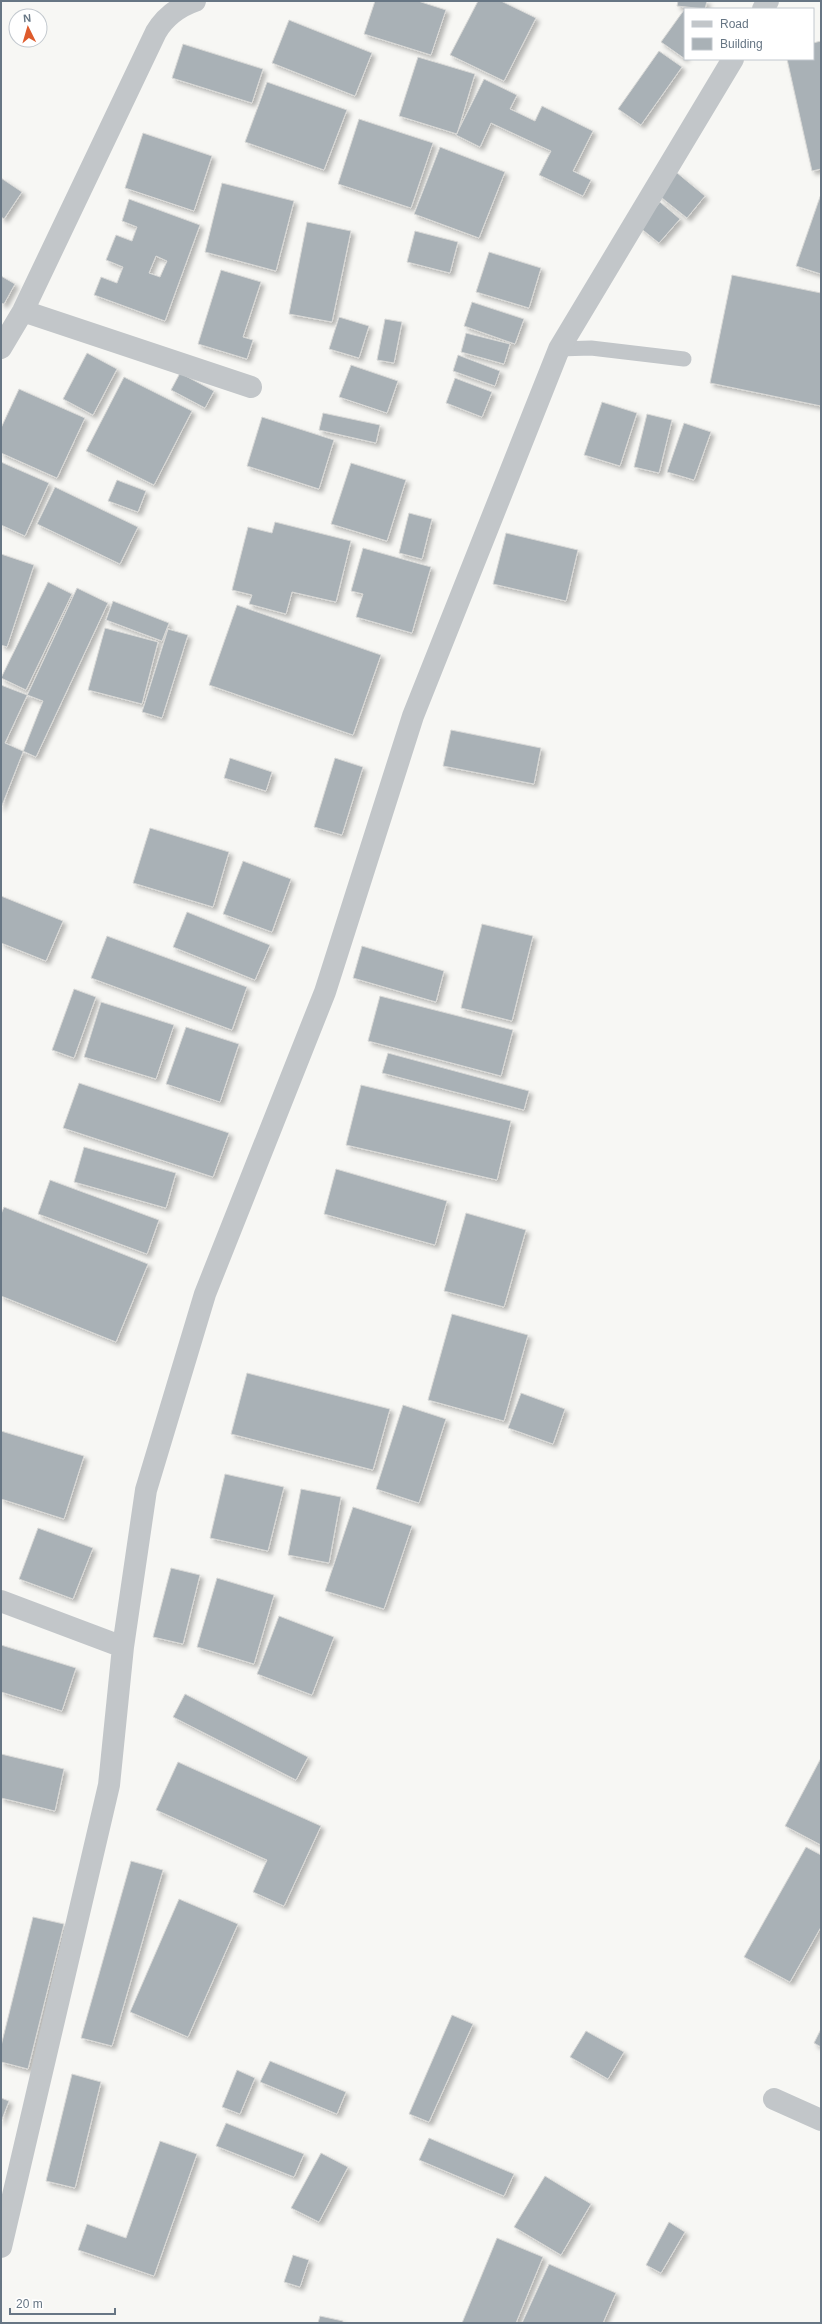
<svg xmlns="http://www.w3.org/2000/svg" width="822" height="2324" viewBox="0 0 822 2324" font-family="Arial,sans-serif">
  <defs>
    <filter id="shadow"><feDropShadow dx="3.5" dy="3.5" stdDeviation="2" flood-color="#0004"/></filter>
  </defs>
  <rect width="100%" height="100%" fill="#f7f7f4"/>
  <path fill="#a9b1b6" stroke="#d8d8d6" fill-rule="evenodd" filter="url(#shadow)" d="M375,1h43l28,9 -15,45 -67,-21z
    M478,1h23l35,17 -32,63 -54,-26z
    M678,1h29l-2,8 -28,-3z
    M684,10l1,1v48l-24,-17z
    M289,20l83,33 -17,43 -83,-33z
    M821,41v128l-9,2 -25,-112h26v-16z
    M183,44l80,25 -11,34 -80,-25z
    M659,51l23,16 -41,58 -23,-16z
    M418,57l57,17 -18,60 -58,-18z
    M484,79l33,16 -7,14 25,12 7,-15 51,25 -20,40 18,9 -8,16 -44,-21 12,-24 -60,-28 -11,24 -24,-12z
    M267,82l80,28 -23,60 -79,-28z
    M359,119l74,24 -22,65 -73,-24z
    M143,133l69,23 -18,55 -69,-23z
    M440,147l65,25 -26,66 -65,-24z
    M676,172l29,24 -18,22 -30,-24z
    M1,178l21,14 -18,27 -3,-2z
    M222,183l72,18 -18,70 -71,-19z
    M821,194v80l-25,-8z
    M129,199l71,26 -35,96 -71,-26 7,-18 16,6 6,-16 -17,-7 10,-25 16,6 5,-14 -15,-6zM156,256l11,5 -7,16 -11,-4z
    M660,202l20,17 -21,24 -20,-16z
    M307,222l44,9 -19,91 -43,-8z
    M415,231l43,11 -8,31 -43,-11z
    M489,252l52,16 -12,40 -53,-16z
    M221,270l40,12 -18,55 10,3 -6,19 -49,-15z
    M732,275l89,18v113l-111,-23z
    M1,276l14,8 -11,20 -3,-1z
    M472,302l52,17 -9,25 -51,-18z
    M339,317l30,9 -10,32 -30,-9z
    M385,319l17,3 -8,41 -17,-3z
    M466,333l44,11 -6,20 -43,-12z
    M87,353l30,16 -24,46 -30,-16z
    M458,355l42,16 -5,15 -42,-15z
    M351,365l47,16 -11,32 -48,-16z
    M180,373l34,18 -9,17 -34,-18z
    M124,377l68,34 -38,74 -68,-34z
    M455,378l37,14 -10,25 -36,-14z
    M19,389l66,29 -28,60 -56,-25v-25z
    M602,402l35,11 -17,53 -36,-11z
    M323,413l57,12 -4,18 -57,-13z
    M647,414l25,6 -13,53 -25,-6z
    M262,417l72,23 -15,49 -72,-23z
    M684,423l27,9 -17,48 -27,-8z
    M1,462l48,21 -24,53 -24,-11z
    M351,463l55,17 -19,61 -56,-17z
    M117,480l29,11 -8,21 -30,-11z
    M55,487l83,40 -18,37 -83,-40z
    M409,513l23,6 -10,40 -23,-6z
    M275,522l76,19 -15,61 -44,-10 -6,22 -37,-10 3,-9 -20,-5 16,-63 24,6z
    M506,533l72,17 -12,51 -73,-17z
    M363,548l68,19 -19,66 -56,-16 7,-23 -12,-3z
    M1,554l33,11 -27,82 -6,-2z
    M48,582l24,12 -46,96 -25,-12z
    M77,588l31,15 -72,154 -31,-14z
    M113,601l56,22 -7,18 -56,-21z
    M237,605l144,50 -28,80 -144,-50z
    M105,628l53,14 -16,62 -54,-14z
    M168,629l20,6 -26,83 -20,-6z
    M1,685l42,16 -42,107z
    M451,730l90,18 -7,36 -91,-18z
    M230,758l42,14 -6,19 -42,-13z
    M335,758l28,9 -21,68 -28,-8z
    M150,828l79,24 -16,55 -80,-24z
    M243,861l48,18 -19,53 -49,-18z
    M1,896l62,25 -17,40 -45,-18z
    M187,912l83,33 -15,35 -82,-33z
    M482,924l51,12 -21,85 -51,-13z
    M107,936l140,51 -15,43 -141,-52z
    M362,946l82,25 -8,31 -83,-24z
    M74,989l22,8 -22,61 -22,-8z
    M380,996l133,34 -12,46 -133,-35z
    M101,1002l73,23 -18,54 -72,-22z
    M186,1027l53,17 -19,58 -54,-18z
    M388,1053l141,38 -5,19 -142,-37z
    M79,1083l150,50 -16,44 -150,-49z
    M361,1085l150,36 -14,59 -151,-35z
    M84,1147l92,26 -10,35 -92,-26z
    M336,1169l111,32 -12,44 -111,-31z
    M50,1180l109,40 -12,34 -109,-40z
    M4,1207l144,57 -32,78 -115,-46v-82z
    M466,1213l60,17 -22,77 -60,-16z
    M452,1314l76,21 -24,86 -76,-21z
    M247,1373l143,36 -17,61 -142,-36z
    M521,1393l44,16 -12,35 -45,-16z
    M403,1405l43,14 -27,84 -43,-14z
    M1,1431l83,25 -20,63 -63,-20z
    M225,1474l59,13 -16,64 -58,-13z
    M301,1489l40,8 -12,66 -41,-8z
    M353,1507l59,19 -28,83 -59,-18z
    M38,1528l55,20 -20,51 -54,-20z
    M171,1568l29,7 -17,69 -30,-7z
    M217,1578l57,17 -20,69 -57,-17z
    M279,1616l55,21 -22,58 -55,-21z
    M1,1645l75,23 -14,43 -61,-19z
    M185,1694l123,63 -12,23 -123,-63z
    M1,1754l63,15 -9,42 -54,-13z
    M821,1758v87l-36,-19z
    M178,1762l143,64 -37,80 -31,-14 14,-32 -111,-50z
    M806,1847l15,8v72l-31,55 -46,-25z
    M131,1861l32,9 -51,176 -31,-8z
    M179,1899l59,25 -50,113 -58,-25z
    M33,1917l31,7 -36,145 -27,-7v-16z
    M452,2015l21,9 -44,98 -20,-8z
    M821,2029v18l-7,-4z
    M586,2031l38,21 -16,27 -38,-22z
    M270,2061l76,31 -9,22 -77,-32z
    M237,2070l18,8 -15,36 -18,-7z
    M72,2074l29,8 -26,106 -29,-7z
    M1,2098l8,3 -8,21z
    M226,2123l78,31 -10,23 -78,-31z
    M429,2138l85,36 -10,22 -85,-36z
    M160,2141l37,13 -43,122 -76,-26 9,-26 39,14z
    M321,2153l27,14 -29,55 -28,-14z
    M545,2176l46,28 -30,51 -47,-28z
    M669,2222l16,10 -24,41 -15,-8z
    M497,2238l46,19 -27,66h-54z
    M293,2255l16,5 -9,27 -16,-5z
    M549,2264l67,29 -13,30h-81z
    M320,2316l23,5v2h-25z"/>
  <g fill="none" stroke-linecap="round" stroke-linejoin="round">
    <path stroke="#c2c6c9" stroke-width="15" d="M559,349l32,-1 93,11"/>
    <path stroke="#c2c6c9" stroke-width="22" d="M763,9l5,-8
      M23,311l228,76
      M1,348l22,-37 133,-279c9,-15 22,-25 39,-31
      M1,1601l122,46
      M774,2099l47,21
      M1,2247l108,-462 14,-138 23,-157 59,-196 120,-302 88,-276 146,-367 174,-290"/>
  </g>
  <rect width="822" height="2324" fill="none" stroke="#677684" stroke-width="4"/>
  <rect x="684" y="8" width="130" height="52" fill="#ffffff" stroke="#c2c8ce"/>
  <rect x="692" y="21" width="20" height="6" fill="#c2c6c9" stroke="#c2c8ce"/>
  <text x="720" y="28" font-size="12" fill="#677684">Road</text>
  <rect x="692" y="38" width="20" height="12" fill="#a9b1b6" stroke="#c2c8ce"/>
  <text x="720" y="48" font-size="12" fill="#677684">Building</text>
  <g transform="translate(28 28) rotate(355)"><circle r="19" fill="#ffffff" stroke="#c2c8ce"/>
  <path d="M0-3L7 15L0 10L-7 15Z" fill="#de5b2c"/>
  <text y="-6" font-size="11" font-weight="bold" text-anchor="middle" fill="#677684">N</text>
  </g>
  <path d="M10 2308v6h105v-6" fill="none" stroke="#677684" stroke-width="2"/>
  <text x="16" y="2308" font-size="12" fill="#677684" stroke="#ffffff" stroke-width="3" paint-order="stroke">20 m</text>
</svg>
